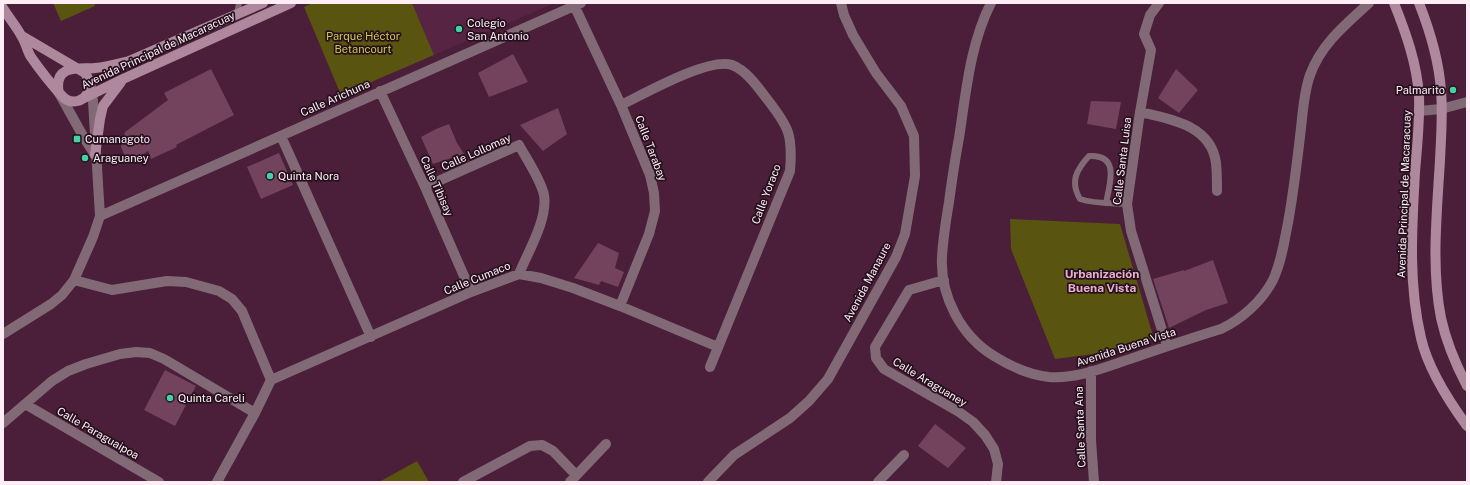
<svg xmlns="http://www.w3.org/2000/svg" width="1470" height="485" viewBox="0 0 1470 485" font-family="'Public Sans',sans-serif">
  <rect width="100%" height="100%" fill="#4b1e39"/>
  <path fill="#582443" d="M412,3h143l-121,52z"/>
  <path fill="#59540f" d="M53,3h41l1,3 -34,15z
    M313,3h99l22,52 -93,40 -37,-88z
    M1010,219l110,5 34,115 -60,15 -39,5 -44,-110z
    M417,461l12,21h-50z"/>
  <path fill="#73435e" d="M513,54l15,28 -39,15 -11,-24z
    M211,69l23,46 -58,30 1,2 -26,12 -3,-8 -20,13 -7,-17 4,-15 43,-32 -4,-7z
    M1176,69l22,21 -19,23 -21,-15z
    M1091,101l30,1 -5,27 -29,-5z
    M558,108l9,26 -24,17 -23,-26z
    M449,124l8,19 7,11 -31,10 -12,-27 15,-8z
    M279,153l14,32 -32,14 -14,-32z
    M598,243l21,10 -4,15 9,4 -6,15 -17,-6 -2,4 -25,-7z
    M1213,260l15,43 -22,7 -37,18 -16,-49 31,-9v1z
    M165,370l31,16 -21,40 -31,-16z
    M935,424l31,24 -18,20 -30,-22z"/>
  <g fill="none" stroke-linecap="round" stroke-linejoin="round">
    <path stroke="#816a76" stroke-width="6" d="M237,15l2,-12
      M1106,203c4,-20 14,-49 -17,-47 -13,14 -19,26 -9,43 15,5 31,4 47,5"/>
    <path stroke="#816a76" stroke-width="10" d="M573,3l48,102 29,70 4,18 1,18 -6,23 -29,72
      M991,3c-21,41 -25,90 -32,135 -4,21 -7,42 -10,64 -3,18 -6,37 -7,55 -2,39 19,79 52,99 16,10 36,19 55,21 29,2 56,-10 84,-19 29,-10 58,-20 88,-29 21,-10 41,-28 52,-49 7,-15 10,-31 13,-47 7,-34 11,-70 15,-105 2,-18 3,-36 9,-53 11,-31 36,-51 59,-72
      M1159,3l-9,12 -6,19 7,16 -11,62 -13,92 4,27 36,115
      M380,91l45,96 46,105
      M59,93l24,43 12,19
      M621,105c23,-11 88,-48 111,-40 14,5 26,22 35,34 22,28 26,36 23,72l-80,196
      M1419,111l22,-2 26,-7
      M1140,112c30,7 71,13 76,51 1,9 1,19 1,28
      M281,136l90,201
      M425,187l94,-42c7,13 22,35 25,50 4,24 -16,57 -25,79
      M100,216l481,-213
      M74,280l38,10 55,-9 19,1 33,9 13,8 10,12 29,69
      M944,280l-35,10 -34,57 1,11 8,11 75,43 14,10 12,13 9,14 4,15 -2,18
      M3,334l48,-30 11,-9 12,-15 19,-43 7,-21 -7,-115 -2,-14
      M1091,371v69l3,42
      M271,380l200,-88 48,-18 22,4 32,10 47,18 98,41
      M25,404l134,78
      M3,423l49,-42 16,-10 18,-7 34,-10 16,-2 14,1 14,6 91,54
      M217,482l38,-69 16,-33
      M463,482l67,-36 12,-1 11,6 23,24
      M570,482l36,-38
      M708,482l26,-27 56,-37 19,-17 19,-22 68,-122 9,-23 10,-58 -1,-40 -13,-30 -25,-33 -23,-38 -9,-20 -3,-12
      M878,482l26,-27"/>
    <path stroke="#ae899d" stroke-width="10" d="M1394,3c12,30 23,61 25,93 1,25 -2,51 -4,76 -3,55 -7,111 6,166 7,31 27,62 46,88
      M1419,3c11,28 20,57 22,88 2,23 0,46 -1,69 -3,52 -9,107 1,158 5,23 15,47 26,68
      M3,8c6,10 14,19 19,29 4,6 5,14 9,20 9,13 20,27 31,39 14,15 37,-3 23,-23l-63,-37
      M59,93c-2,-9 -1,-18 7,-22 7,-4 21,-2 29,-3 11,-1 22,-4 34,-7l134,-58
      M80,100l43,-21 168,-76
      M95,155l5,-36 3,-13 18,-24"/>
  </g>
  <g fill="#41d4a1" stroke="#25111d" stroke-width="1.5">
    <circle cx="459" cy="29" r="4"/>
    <circle cx="1453" cy="90" r="4"/>
    <rect x="73" y="135" width="8" height="8" rx="2"/>
    <circle cx="85" cy="158" r="4"/>
    <circle cx="270" cy="176" r="4"/>
    <circle cx="170" cy="398" r="4"/>
  </g>
  <g text-anchor="middle" dominant-baseline="central" stroke-width="3.5" stroke-linejoin="round" paint-order="stroke">
    <g font-size="11" fill="#ffedf6" stroke="#25111d" text-anchor="start">
      <text x="467" y="23">Colegio<tspan x="467" dy="13">San Antonio</tspan></text>
      <text x="1445" y="90" text-anchor="end">Palmarito</text>
      <text x="85" y="139">Cumanagoto</text>
      <text x="93" y="158">Araguaney</text>
      <text x="278" y="176">Quinta Nora</text>
      <text x="178" y="398">Quinta Careli</text>
    </g>
    <g font-size="11" fill="#d0c74b" stroke="#25111d">
      <text x="363" y="36">Parque Héctor<tspan x="363" dy="13">Betancourt</tspan></text>
    </g>
    <g font-size="11" fill="#ffedf6" stroke="#25111d">
      <text transform="translate(158 50) rotate(-25)">Avenida Principal de Macaracuay</text>
      <text transform="translate(335 98) rotate(-24)">Calle Arichuna</text>
      <text transform="translate(651 148) rotate(69)">Calle Tarabay</text>
      <text transform="translate(476 152) rotate(-24)">Calle Lollomay</text>
      <text transform="translate(1122 161) rotate(-83)">Calle Santa Luisa</text>
      <text transform="translate(437 186) rotate(66)">Calle Tibisay</text>
      <text transform="translate(766 194) rotate(-69)">Calle Yoraco</text>
      <text transform="translate(1404 194) rotate(-88)">Avenida Principal de Macaracuay</text>
      <text transform="translate(477 278) rotate(-22)">Calle Cumaco</text>
      <text transform="translate(867 282) rotate(-62)">Avenida Manaure</text>
      <text transform="translate(1126 347) rotate(-18)">Avenida Buena Vista</text>
      <text transform="translate(930 382) rotate(31)">Calle Araguaney</text>
      <text transform="translate(1080 427) rotate(-92)">Calle Santa Ana</text>
      <text transform="translate(98 433) rotate(30)">Calle Paraguaipoa</text>
    </g>
    <g font-size="12" font-weight="bold" fill="#e9b0ce" stroke="#25111d">
      <text x="1102" y="274">Urbanización<tspan x="1102" dy="14">Buena Vista</tspan></text>
    </g>
  </g>
  <rect width="1470" height="485" fill="none" stroke="#ffedf6" stroke-width="8"/>
</svg>
